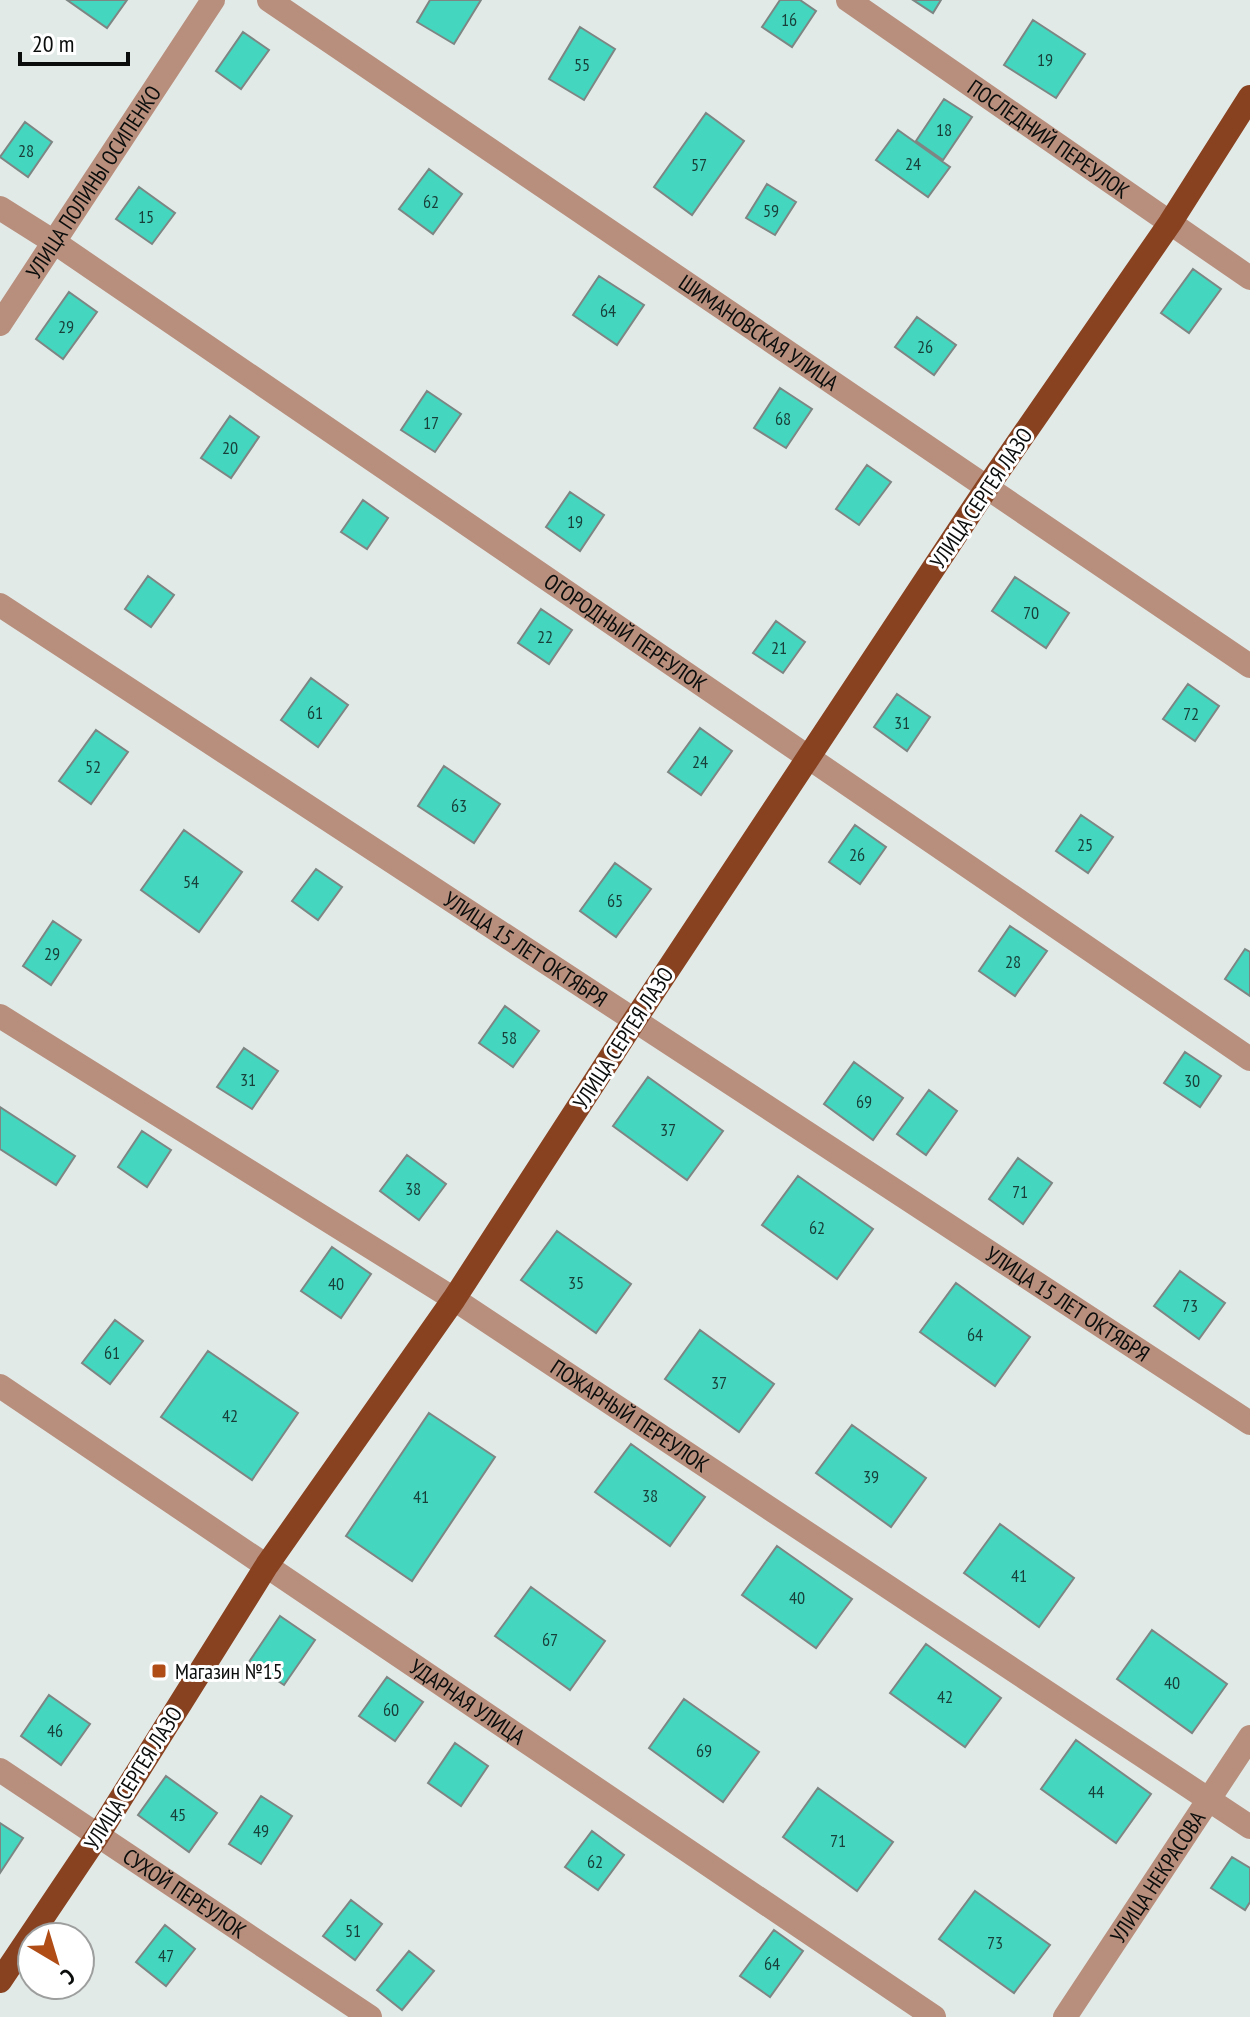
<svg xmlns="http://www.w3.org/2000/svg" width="1250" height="2017" viewBox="0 0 1250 2017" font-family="'PT Sans Narrow',sans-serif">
  <rect width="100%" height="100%" fill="#e2eae8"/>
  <path fill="#44d6bf" stroke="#7e8684" stroke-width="2" d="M67,0h60l-20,28z
    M430,0h51l-27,44 -37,-22z
    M780,0h20l16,11 -24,36 -30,-20z
    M913,0h28l-8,13z
    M1033,20l52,34 -29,44 -52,-33z
    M580,27l35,22 -31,51 -35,-21z
    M243,32l26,18 -28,39 -25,-18z
    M944,99l28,18 -29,43 -27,-19z
    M706,113l38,28 -52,74 -38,-28z
    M25,122l27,20 -24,35 -28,-20z
    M898,130l52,37 -22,30 -52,-37z
    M429,169l33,25 -29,40 -34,-25z
    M767,184l29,18 -21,33 -29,-17z
    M139,187l36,26 -23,31 -36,-25z
    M1193,269l28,20 -32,44 -28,-20z
    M599,276l45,29 -27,40 -44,-30z
    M69,292l28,20 -34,47 -27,-20z
    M917,317l39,28 -22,30 -39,-28z
    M780,388l32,21 -26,39 -32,-20z
    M427,391l34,23 -26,38 -34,-22z
    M230,416l29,21 -28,41 -30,-20z
    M867,465l24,17 -32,43 -23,-16z
    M570,492l34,23 -24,36 -34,-24z
    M363,500l25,18 -21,31 -26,-17z
    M148,576l26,19 -23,32 -26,-18z
    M1015,577l54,36 -23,35 -54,-37z
    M541,609l31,21 -23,34 -31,-21z
    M776,621l29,21 -22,31 -30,-20z
    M311,678l37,27 -30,42 -37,-27z
    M1188,684l31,22 -24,35 -32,-22z
    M897,694l33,23 -23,34 -33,-24z
    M700,728l32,23 -31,44 -33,-23z
    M96,730l32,22 -37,52 -32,-23z
    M444,766l56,38 -26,39 -56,-37z
    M1081,815l32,22 -25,36 -32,-22z
    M855,825l31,22 -26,37 -31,-22z
    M184,830l58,42 -43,60 -58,-42z
    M615,863l36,26 -35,48 -36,-26z
    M316,869l26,18 -24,33 -26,-19z
    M53,921l28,19 -30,45 -28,-19z
    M1010,926l37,25 -32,45 -36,-25z
    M1245,949l5,3v44l-25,-17z
    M505,1006l34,25 -26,36 -34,-24z
    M244,1048l34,23 -26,38 -35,-22z
    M1185,1052l36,24 -21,31 -36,-24z
    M854,1062l49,36 -30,42 -49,-36z
    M648,1077l75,54 -36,49 -74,-54z
    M929,1090l28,21 -31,44 -29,-21z
    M0,1107l75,49 -19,29 -56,-36z
    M142,1131l29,19 -24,37 -29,-20z
    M407,1155l39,29 -27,36 -39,-29z
    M1018,1158l34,25 -29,41 -34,-25z
    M798,1176l75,53 -36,50 -75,-54z
    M557,1231l74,53 -35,49 -75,-53z
    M332,1247l39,27 -30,44 -40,-27z
    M1180,1271l45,32 -26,36 -45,-33z
    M956,1283l74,54 -35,49 -75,-54z
    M115,1320l28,21 -33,43 -28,-21z
    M700,1330l74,54 -35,48 -74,-53z
    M208,1351l90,62 -46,67 -91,-63z
    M429,1413l66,44 -83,124 -66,-45z
    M852,1425l74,53 -35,49 -75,-54z
    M631,1444l74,53 -35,49 -75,-54z
    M1000,1524l74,54 -35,49 -75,-54z
    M777,1546l75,53 -36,49 -74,-53z
    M531,1587l74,54 -35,49 -75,-54z
    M280,1616l35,24 -31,45 -35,-23z
    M1152,1630l75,54 -35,49 -75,-54z
    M926,1644l75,54 -36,49 -75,-54z
    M387,1677l36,25 -28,39 -36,-25z
    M49,1695l41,29 -29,41 -40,-29z
    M684,1699l75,53 -36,50 -74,-54z
    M1076,1740l75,54 -35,49 -75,-54z
    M455,1743l33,23 -27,40 -33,-23z
    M166,1776l51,37 -28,39 -51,-37z
    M818,1788l75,54 -36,49 -74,-54z
    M261,1796l31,20 -31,48 -32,-20z
    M0,1823l23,15 -23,35z
    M592,1831l32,24 -26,35 -33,-23z
    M1232,1857l18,11v34l-5,8 -34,-22z
    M975,1891l75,54 -36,48 -75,-54z
    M351,1900l31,24 -27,36 -32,-24z
    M165,1925l30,24 -29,37 -30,-24z
    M774,1930l29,21 -33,46 -30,-21z
    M409,1951l25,20 -32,39 -25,-20z"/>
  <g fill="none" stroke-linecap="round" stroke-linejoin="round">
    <g stroke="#b88f7d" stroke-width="24">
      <path id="s1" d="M269,0l981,666"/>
      <path id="s2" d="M848,0l402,278"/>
      <path id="s3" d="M0,208l54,34 1196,817"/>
      <path id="s4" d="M0,324l213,-324"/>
      <path id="s5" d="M0,605l1250,818"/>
      <path id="s6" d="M0,1016l454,283 796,528"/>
      <path id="s7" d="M0,1386l934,631"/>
      <path id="s8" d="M0,1770l370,247"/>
      <path id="s9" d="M1065,2017l185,-280"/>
    </g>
    <path stroke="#894220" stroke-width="24" d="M0,1981l98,-146 169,-270 187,-266 180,-278 354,-535 182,-263 80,-126"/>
  </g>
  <rect fill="#b04d16" stroke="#fff" stroke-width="3" x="151" y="1663" width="16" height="16" rx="4"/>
  <g text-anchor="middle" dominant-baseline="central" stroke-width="6" stroke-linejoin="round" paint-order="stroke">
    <g font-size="18" fill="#183f39">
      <text x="789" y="19">16</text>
      <text x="1045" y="59">19</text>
      <text x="582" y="64">55</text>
      <text x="944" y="129">18</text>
      <text x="26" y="150">28</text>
      <text x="913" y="163">24</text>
      <text x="699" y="164">57</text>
      <text x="431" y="201">62</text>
      <text x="771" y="210">59</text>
      <text x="146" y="216">15</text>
      <text x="608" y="310">64</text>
      <text x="66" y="326">29</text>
      <text x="925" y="346">26</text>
      <text x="783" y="418">68</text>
      <text x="431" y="422">17</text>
      <text x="230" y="447">20</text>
      <text x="575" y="521">19</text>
      <text x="1031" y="612">70</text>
      <text x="545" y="636">22</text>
      <text x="779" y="647">21</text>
      <text x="315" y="712">61</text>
      <text x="1191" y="713">72</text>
      <text x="902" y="722">31</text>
      <text x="700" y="761">24</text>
      <text x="93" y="766">52</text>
      <text x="459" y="805">63</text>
      <text x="1085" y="844">25</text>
      <text x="857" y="854">26</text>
      <text x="191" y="881">54</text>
      <text x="615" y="900">65</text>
      <text x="52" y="953">29</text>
      <text x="1013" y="961">28</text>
      <text x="509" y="1037">58</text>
      <text x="248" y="1079">31</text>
      <text x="1192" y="1080">30</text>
      <text x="864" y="1101">69</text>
      <text x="668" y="1129">37</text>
      <text x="413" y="1188">38</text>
      <text x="1020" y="1191">71</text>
      <text x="817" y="1227">62</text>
      <text x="576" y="1282">35</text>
      <text x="336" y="1283">40</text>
      <text x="1190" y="1305">73</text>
      <text x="975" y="1334">64</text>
      <text x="112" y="1352">61</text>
      <text x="719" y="1382">37</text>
      <text x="230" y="1415">42</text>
      <text x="871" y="1476">39</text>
      <text x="650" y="1495">38</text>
      <text x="421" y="1496">41</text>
      <text x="1019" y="1575">41</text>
      <text x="797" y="1597">40</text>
      <text x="550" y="1639">67</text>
      <text x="1172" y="1682">40</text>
      <text x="945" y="1696">42</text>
      <text x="391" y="1709">60</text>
      <text x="55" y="1730">46</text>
      <text x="704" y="1750">69</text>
      <text x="1096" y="1791">44</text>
      <text x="178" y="1814">45</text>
      <text x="261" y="1830">49</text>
      <text x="838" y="1840">71</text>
      <text x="595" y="1861">62</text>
      <text x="353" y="1930">51</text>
      <text x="995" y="1942">73</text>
      <text x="166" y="1955">47</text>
      <text x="772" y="1963">64</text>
    </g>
    <g font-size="22" fill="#0a0d0c" stroke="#fff">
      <text stroke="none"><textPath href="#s2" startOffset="244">ПОСЛЕДНИЙ ПЕРЕУЛОК</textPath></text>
      <text stroke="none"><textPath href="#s4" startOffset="170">УЛИЦА ПОЛИНЫ ОСИПЕНКО</textPath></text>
      <text stroke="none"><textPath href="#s1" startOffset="592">ШИМАНОВСКАЯ УЛИЦА</textPath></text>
      <text transform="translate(981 498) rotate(-56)">УЛИЦА СЕРГЕЯ ЛАЗО</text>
      <text stroke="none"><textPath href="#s3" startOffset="756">ОГОРОДНЫЙ ПЕРЕУЛОК</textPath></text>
      <text stroke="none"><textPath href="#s5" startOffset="628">УЛИЦА 15 ЛЕТ ОКТЯБРЯ</textPath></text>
      <text transform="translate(623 1038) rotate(-57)">УЛИЦА СЕРГЕЯ ЛАЗО</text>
      <text stroke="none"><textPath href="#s5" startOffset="1276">УЛИЦА 15 ЛЕТ ОКТЯБРЯ</textPath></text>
      <text stroke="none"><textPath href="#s6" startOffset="746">ПОЖАРНЫЙ ПЕРЕУЛОК</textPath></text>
      <text stroke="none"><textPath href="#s7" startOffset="564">УДАРНАЯ УЛИЦА</textPath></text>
      <text transform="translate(133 1778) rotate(-58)">УЛИЦА СЕРГЕЯ ЛАЗО</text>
      <text stroke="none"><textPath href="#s9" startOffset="168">УЛИЦА НЕКРАСОВА</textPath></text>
      <text stroke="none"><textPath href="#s8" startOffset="222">СУХОЙ ПЕРЕУЛОК</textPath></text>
    </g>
    <g font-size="22" fill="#0a0d0c" stroke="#fff" text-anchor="start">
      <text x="175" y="1671">Магазин №15</text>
    </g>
  </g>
  <g transform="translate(56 1961) rotate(142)"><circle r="38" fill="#ffffff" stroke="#9d9e9e" stroke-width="2"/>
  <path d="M0-6L14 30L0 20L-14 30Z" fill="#b04d16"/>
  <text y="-12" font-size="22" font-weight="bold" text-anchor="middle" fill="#0a0d0c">С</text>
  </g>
  <path d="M20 52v12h108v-12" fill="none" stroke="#0a0d0c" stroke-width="4"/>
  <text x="32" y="52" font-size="24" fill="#0a0d0c" stroke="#ffffff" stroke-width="6" paint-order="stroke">20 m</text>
</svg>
